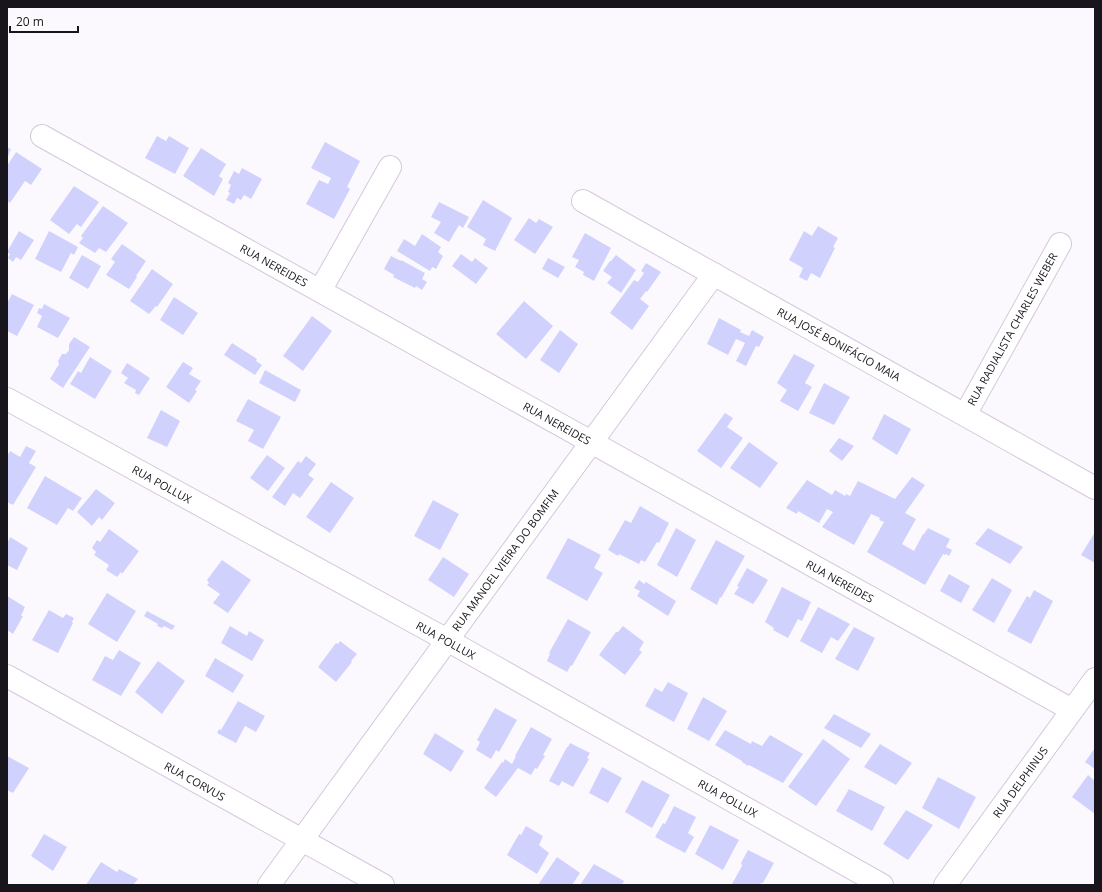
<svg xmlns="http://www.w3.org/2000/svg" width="1102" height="892" viewBox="0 0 1102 892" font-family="'Open Sans',sans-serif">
  <rect width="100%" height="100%" fill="#fcf9fe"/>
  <path fill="#d1d1fd" d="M157,136l9,5 3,-5 20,12 -14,26 -30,-16z
    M325,142l35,19 -13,26 3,2 -16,30 -28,-15 13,-24 9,4 3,-6 -20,-10z
    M7,147l4,2 -4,10z
    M201,148l25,16 -7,12 4,3 -9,17 -31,-20z
    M16,152l26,17 -11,16 -6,-4 -15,22 -3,-2v-35z
    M242,168l20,11 -11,20 -7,-4 -3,5 -4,-2 -3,6 -8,-4 4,-7 -2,-1 3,-7 -3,-2 6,-12 5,3z
    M74,186l25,16 -18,25 -4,-3 -8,10 -19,-14z
    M483,200l29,18 -17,33 -12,-6 3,-6 -19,-12z
    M439,202l30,15 -6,11 -4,-3 -10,17 -15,-9 7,-11 -10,-5z
    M103,206l25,17 -22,29 -7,-4 -4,5 -16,-10 4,-5 -2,-2z
    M529,218l7,5 3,-4 14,8 -18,27 -21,-14z
    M818,226l20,12 -5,9 2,1 -15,30 -9,-5 -4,8 -8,-4 4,-9 -14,-8 15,-29 8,5z
    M19,231l15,9 -13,20 -5,-3 -3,5 -5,-4 2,-4 -3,-2z
    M49,231l29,16 -4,8 -3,-2 -10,19 -26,-13z
    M585,233l26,15 -17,33 -11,-6 1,-3 -9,-5 4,-7 -7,-3z
    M422,234l19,13 -3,5 5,4 -7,13 -4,-2 -2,4 -33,-20 7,-12 11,7z
    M122,244l24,17 -10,15 1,1 -8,12 -23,-14 9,-13 -4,-3z
    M461,254l11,8 3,-4 13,10 -12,16 -24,-18z
    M82,255l19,11 -13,23 -19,-11z
    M616,255l20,15 -15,23 -14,-10 5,-6 -9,-6 7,-10h1z
    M391,256l10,5v-1l24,13 -3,6 5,3 -5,8 -6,-4 -1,2 -22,-11 1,-2 -10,-6z
    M548,258l17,9 -7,11 -16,-9z
    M646,263l15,9 -14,20 -1,-1 -6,8 9,7 -17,24 -22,-17 24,-33 4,2 6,-9 -3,-2z
    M152,269l21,15 -16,23 -1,-1 -7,8 -19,-13z
    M12,294l22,11 -17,31 -10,-5v-28z
    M174,297l24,16 -15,22 -23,-15z
    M524,301l29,25 -27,33 -30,-25z
    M44,304l26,14 -12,20 -21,-11 5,-11 -5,-3 2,-5 3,1z
    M312,316l20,15 -29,40 -20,-15z
    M719,318l22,12 -1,2 9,4 3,-6 12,7 -5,10 -3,-1 -10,20 -10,-5 9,-18 -9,-4 -8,16 -21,-11z
    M560,330l18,14 -19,29 -19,-13z
    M74,337l16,10 -27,41 -13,-9 9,-15 -1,-3 4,-7h4l3,-4v-6z
    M232,343l25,16 -1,2 6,4 -7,10 -31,-20z
    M794,354l21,11 -10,18 7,4 -14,24 -18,-10 7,-11 -10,-7z
    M90,357l22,14 -17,28 -25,-15 8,-13 3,2z
    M183,362l10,6 -4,6 12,7 -6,9 2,1 -8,12 -23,-16z
    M127,363l23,15 -11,17 -4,-2 1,-3 -12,-7 4,-5 -7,-5z
    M265,370l36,20 -6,12 -36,-19z
    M824,383l26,14 -16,28 -25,-12z
    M248,399l33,18 -18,32 -15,-8 6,-11 -18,-9z
    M161,410l19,11 -13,26 -20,-9z
    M725,413l8,5 -6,9 16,11 -22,30 -24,-17z
    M884,414l27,15 -14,26 -25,-16z
    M839,438l15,8 -12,15 -13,-10z
    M749,442l29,21 -18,25 -30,-20z
    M26,446l10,5 -7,12 7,4 -23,38 -6,-3v-46l3,-5 10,6z
    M267,455l18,13 -17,23 -18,-13z
    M306,456l10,8 -8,11 6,4 -14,19 -7,-5 -8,13 -13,-9 26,-36 3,2z
    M45,476l37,22 -9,13 -5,-3 -11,17 -30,-17z
    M912,477l13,8 -20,28 11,6 -14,25 12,7 9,-17h1l4,-6 22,11 -4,8 6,3 -3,6 -3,-2 -1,1 -2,-1 -18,31 -58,-33 17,-30 -5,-2 1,-2 -9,-4 -17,31 -32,-18 11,-15 -6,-3 -8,14 -21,-12 -1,3 -11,-6 21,-28 25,15 3,-5 10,6 1,-2 4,2 8,-15 37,18z
    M331,482l23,16 -24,35 -24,-16z
    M96,489l19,14 -13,17 -3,-3 -7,9 -15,-14z
    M433,500l26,14 -19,36 -26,-14z
    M640,506l29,17 -10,20 -2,-1 -12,20 -4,-2 -2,4 -20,-10 -1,2 -10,-6 17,-30 6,3z
    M676,528l20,12 -19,37 -20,-12z
    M988,528l35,19 -13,17 -35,-20z
    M109,529l30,22 -17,23 -1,-2 -4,5 -11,-7 3,-5 -15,-10 2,-3 -4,-4 5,-8 3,2z
    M1095,532v31l-14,-8z
    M10,537l18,11 -11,22 -10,-5v-21z
    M568,538l33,17 -7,13 9,5 -16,28 -41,-23z
    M716,540l29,16 -24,42 -1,-1 -3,8 -27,-16z
    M443,557l26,17 -15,23 -26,-17z
    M222,560l29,20 -23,33 -15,-10 7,-9 -13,-9 2,-2 -2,-3z
    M747,568l21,12 -10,17 -5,7 -19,-10 5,-7 -2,-1z
    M949,574l21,12 -9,17 -21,-12z
    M992,578l20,12 -18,33 -22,-13z
    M639,580l5,4 2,-2 30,19 -8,15 -31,-20 3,-5 -6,-3z
    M782,587l29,15 -9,19 -4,-2 -10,19 -15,-8 1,-2 -9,-6z
    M1034,590l19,11 -22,43 -24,-13 20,-35 3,2z
    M107,593l29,18 -19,31 -29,-18z
    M7,596l18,11 -4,9h2l-10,18 -6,-4z
    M818,607l32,17 -12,17 -7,-4 -9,16 -22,-12z
    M49,610l14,8 3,-4 8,4 -2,4 1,1 -15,30 -26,-13z
    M147,611l28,15 -3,4 -8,-4 -2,2 -5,-2 1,-2 -14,-8z
    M568,619l23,13 -19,34 -1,-1 -4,7 -20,-11 3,-7 -1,-1z
    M230,626l17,10 2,-5 15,9 -12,21 -31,-18z
    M623,626l21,16 -5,8 3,2 -17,23 -26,-20 17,-23h2z
    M854,627l21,11 -17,33 -23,-12z
    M340,641l17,13 -6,7 1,1 -16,20 -18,-15 18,-24 2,1z
    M119,650l22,13 -20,33 -29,-16 13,-24 8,4z
    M215,658l29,17 -11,18 -28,-17z
    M158,661l27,20 -23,33 -27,-22z
    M668,682l20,11 -5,11 -9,18 -29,-16 10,-18 7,4z
    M703,697l24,14 -18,30 -22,-12z
    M238,701l27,15 -9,16 -11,-6 -9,17 -19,-10 2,-4 2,1z
    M495,708l22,12 -18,32 -3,-2 -5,9 -15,-9 4,-8 -3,-2z
    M834,714l37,20 -10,14 -37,-20z
    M531,727l21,12 -9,16 2,1 -8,13 -2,-1 -4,7 -13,-7 -22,29 -12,-9 18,-26 1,1 2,-4 7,5 4,-8h-1z
    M725,730l26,14 1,-3 10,5 8,-11 33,19 -20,29 -34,-18 -1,1 -6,-4v-1l-27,-16z
    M435,733l29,18 -13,21 -28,-18z
    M823,739l27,20 -34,47 -28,-19z
    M570,743l20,10 -3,5 2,1 -16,28 -11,-6 -3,5 -10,-5 18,-34h1z
    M880,744l32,19 -16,22 -32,-18z
    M1095,748v21l-10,-7z
    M7,756l22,12 -16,25 -6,-3z
    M602,767l20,11 -14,25 -19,-10z
    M1088,775l7,6v33l-23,-17z
    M938,777l38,20 -17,32 -37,-21z
    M642,780l28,15 -18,33 -27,-16z
    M849,789l36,18 -13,24 -36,-20z
    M674,806l22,11 -8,16 6,4 -9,16 -30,-16 8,-14 2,1z
    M906,810l27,15 -25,35 -25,-16z
    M710,825l29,15 -16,30 -28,-16z
    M526,826l17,10 -4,9 10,8 -12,21 -30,-19 12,-21 2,1z
    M44,834l23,13 -14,24 -22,-15z
    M748,850l26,13 -11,20h-2l-1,2h-26l-2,-1 10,-18 -1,-3z
    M557,857l23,16 -8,12h-34z
    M101,862l16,10 2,-3 19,10 -5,6h-47z
    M594,864l30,17 -2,4h-42z"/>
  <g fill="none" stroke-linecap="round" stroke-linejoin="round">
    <g stroke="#d4c7de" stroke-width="24">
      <path id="minor" d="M42,136l1030,574
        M583,201l512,287
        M320,291l70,-124
        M7,399l440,241 435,245
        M965,415l95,-171
        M7,676l376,209
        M269,885l445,-611
        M945,885l150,-206"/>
    </g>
    <use href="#minor" stroke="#fff" stroke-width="22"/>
  </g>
  <g text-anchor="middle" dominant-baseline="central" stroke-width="3" stroke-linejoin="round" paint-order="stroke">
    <g font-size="11" fill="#19151d" stroke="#fff">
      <text transform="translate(274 265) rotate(29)">RUA NEREIDES</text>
      <text transform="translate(1012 329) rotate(-61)">RUA RADIALISTA CHARLES WEBER</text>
      <text transform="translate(839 344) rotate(29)">RUA JOSÉ BONIFÁCIO MAIA</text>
      <text transform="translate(557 423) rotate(29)">RUA NEREIDES</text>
      <text transform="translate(162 484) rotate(29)">RUA POLLUX</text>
      <text transform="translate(505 560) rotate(-54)">RUA MANOEL VIEIRA DO BOMFIM</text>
      <text transform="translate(840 581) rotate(29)">RUA NEREIDES</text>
      <text transform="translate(446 640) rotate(29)">RUA POLLUX</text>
      <text transform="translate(195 781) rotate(29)">RUA CORVUS</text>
      <text transform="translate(1020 782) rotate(-54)">RUA DELPHINUS</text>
      <text transform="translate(728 798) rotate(29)">RUA POLLUX</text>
    </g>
  </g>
  <rect width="1102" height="892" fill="none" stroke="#19151d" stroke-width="16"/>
  <path d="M10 26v6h68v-6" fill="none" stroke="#19151d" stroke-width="2"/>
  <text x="16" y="26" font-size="12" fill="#19151d" stroke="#ffffff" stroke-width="3" paint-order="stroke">20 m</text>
</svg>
